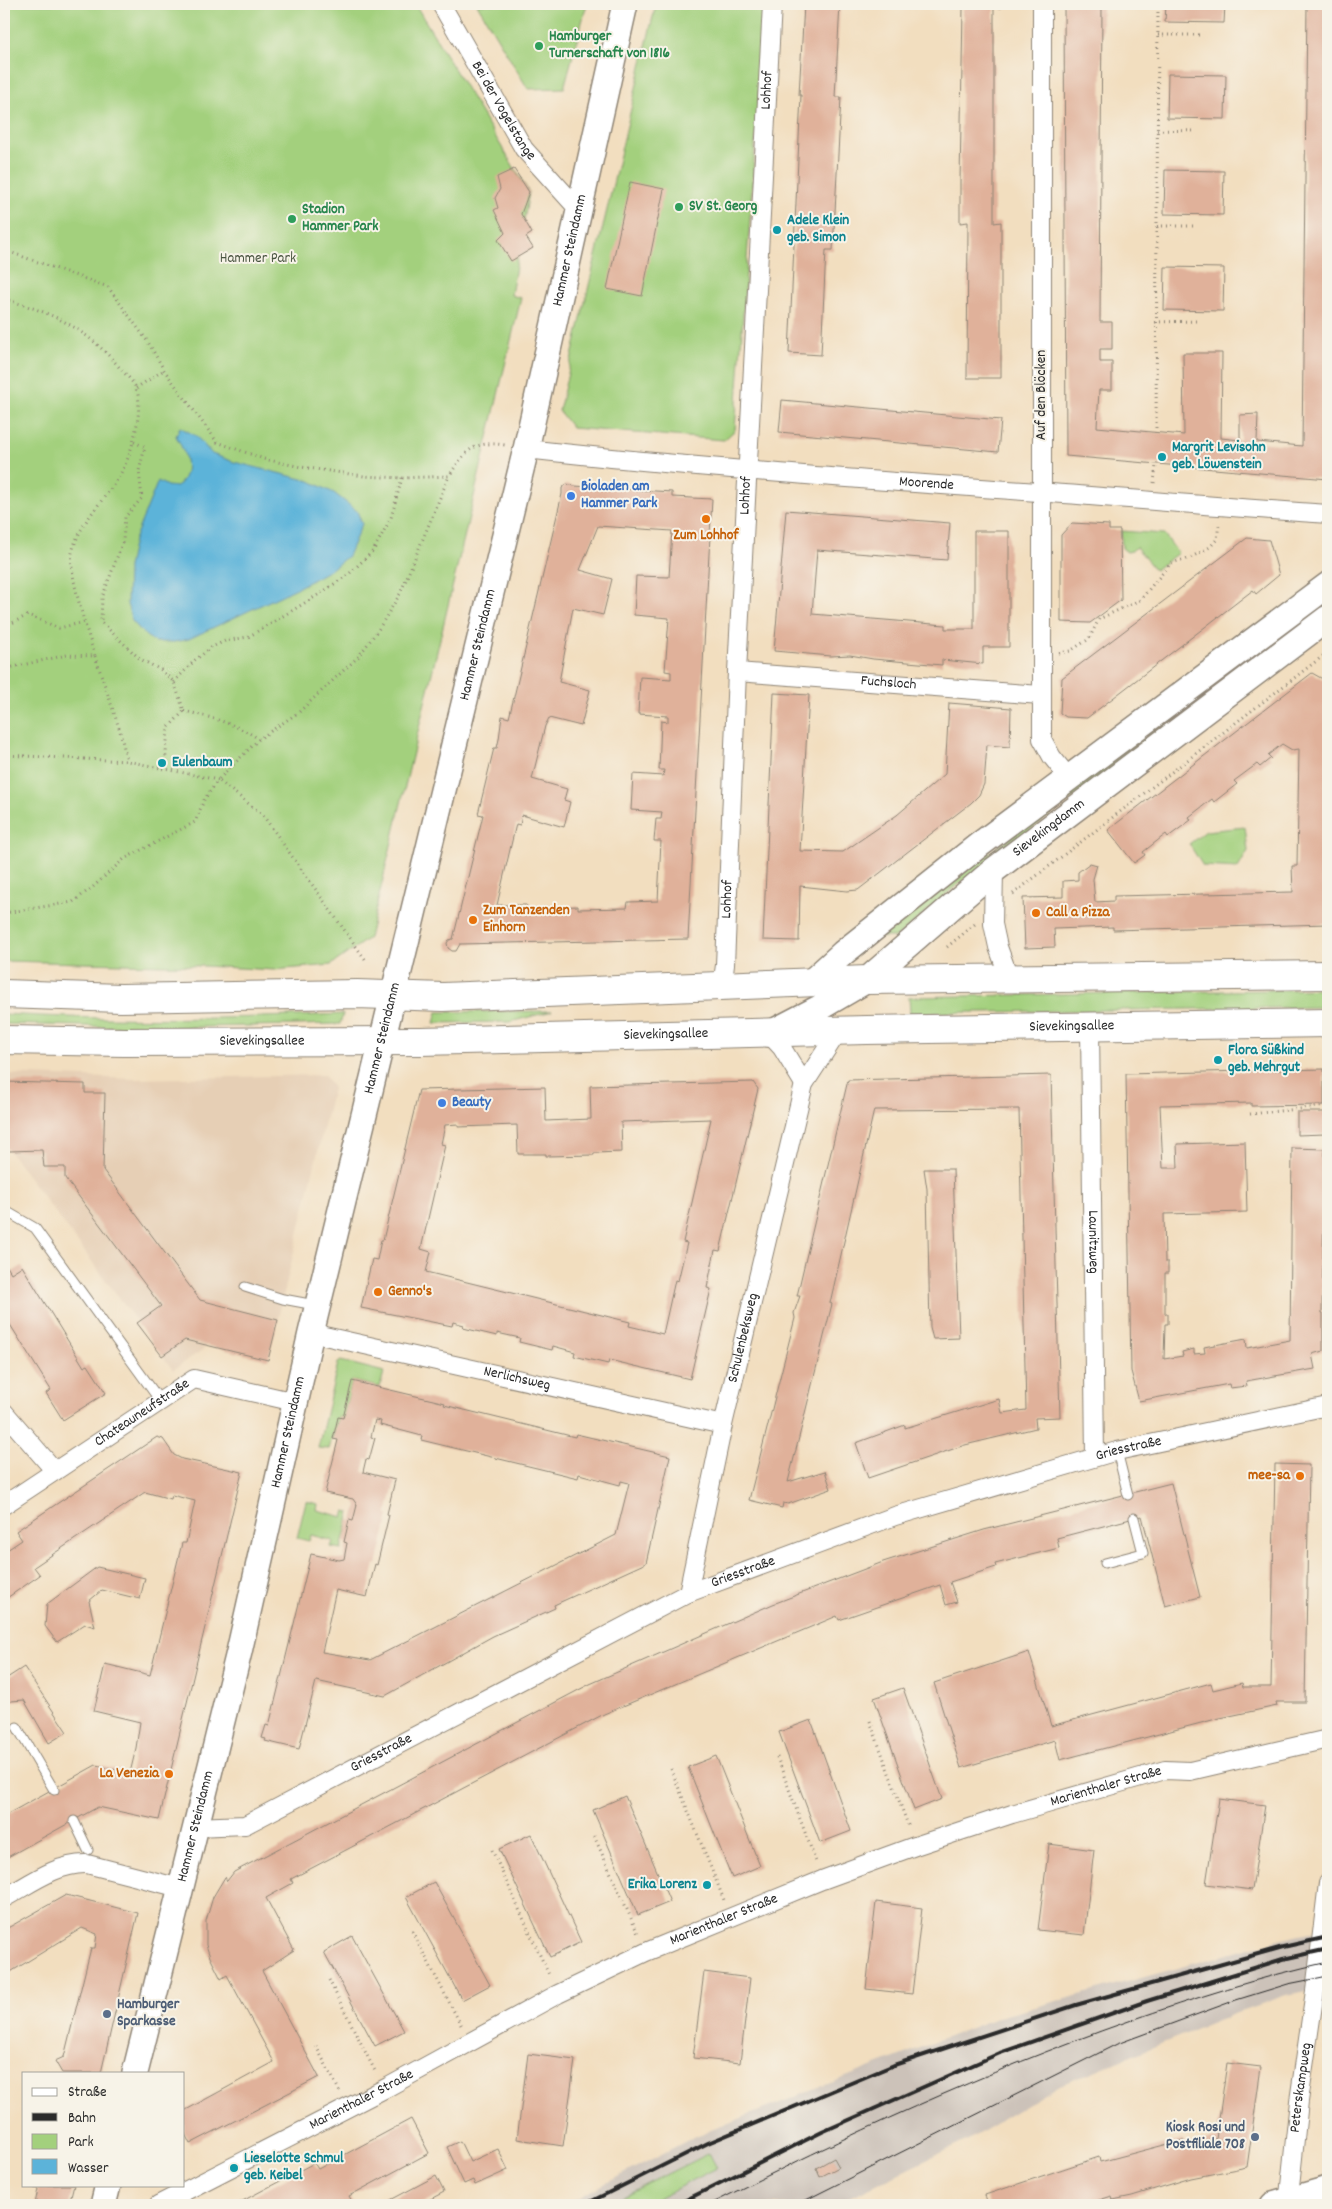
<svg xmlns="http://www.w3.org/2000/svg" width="1332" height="2209" viewBox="0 0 1332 2209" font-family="Dekko,sans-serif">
  <rect width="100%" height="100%" fill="#f7f3e8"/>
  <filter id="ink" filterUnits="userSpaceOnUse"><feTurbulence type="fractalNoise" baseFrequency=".02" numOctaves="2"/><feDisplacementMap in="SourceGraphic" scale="10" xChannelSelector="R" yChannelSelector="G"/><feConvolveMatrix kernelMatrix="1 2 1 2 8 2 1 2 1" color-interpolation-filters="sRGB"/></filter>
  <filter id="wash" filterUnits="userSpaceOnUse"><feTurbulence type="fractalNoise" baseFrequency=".0096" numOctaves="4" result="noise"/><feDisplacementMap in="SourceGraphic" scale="20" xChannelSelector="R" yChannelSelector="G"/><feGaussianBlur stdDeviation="1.12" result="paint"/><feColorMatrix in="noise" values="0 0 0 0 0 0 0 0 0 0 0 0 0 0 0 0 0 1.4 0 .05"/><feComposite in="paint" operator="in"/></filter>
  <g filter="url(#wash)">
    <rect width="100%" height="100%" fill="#f2debf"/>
    <path fill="#e6cfb5" d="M4,1074l131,5 189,-4 9,13 -65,272 -60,-14 -35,24 -169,-226z"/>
    <path fill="#ccc2b9" d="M1328,1929v57l-41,9 -43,15 -184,75 -92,55 -135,65h-269l132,-69 303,-119 284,-78z"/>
    <path fill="#a3d07d" stroke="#677e54" d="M4,4h411l114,188 -18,103 10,3 -152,640 -38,27 -57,5 -70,-4 -200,-5z
      M477,4h110l-23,84 -36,1z
      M656,4h109l-30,426 -11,10 -152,-12 -13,-17z
      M1121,531l43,3 14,19 -23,17 -19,-23 -4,4 -5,1 -5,-4z
      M1328,596v8l-377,286 -54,47h-16l237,-183z
      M1245,827l3,24 -10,17 -35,-2 -14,-22 17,-13z
      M1328,989v18l-418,6 -1,-16z
      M552,1011l-42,11 -76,1 3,-11z
      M4,1014c112,7 226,5 339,0l-3,10 -183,4 -153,-4z
      M341,1361l43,11 -4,15 -28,-6 -9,37 -5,-1 -9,32 -11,-1 20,-85z
      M306,1501l12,3 -1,6 26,7 2,-6 5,1 -9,37 -10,-2 2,-6 -22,-6 -2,6 -12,-3z
      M709,2153l8,15 -73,37h-39z"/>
    <path fill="#5cb3d9" stroke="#446f82" d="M180,427l16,9 16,18 22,8 76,19 24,12 23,18 5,13 -14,32 -18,14 -31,17 -110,52 -15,3h-19l-9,-6 -14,-15 -5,-17 1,-37 6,-27 24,-59 9,5 10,1c17,-16 8,-34 -1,-51z"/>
    <g id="blocks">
      <path fill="#e0b19a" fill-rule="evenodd" d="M804,4h36l-5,93h6l-8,153h-7l-5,105 -32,-2 12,-258h-2z
        M967,4h35v4h-8v215l7,-1v156h-34l1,-156 -8,1v-42l3,-173h4z
        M1064,4h38l-2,318h12v27h-12v13h12v28h-13l-2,37 87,8 -1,-82h39l-1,85 19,2v-25l18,-1 -1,28 45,4 5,-442h21v475l-262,-23z
        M1166,4h59l-1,19 -59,-1z
        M1168,74l58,1 -1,44 -58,-1z
        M514,169l15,23 -8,22 11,19 -6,4 7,11 -22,13 -13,-21 7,-7 -11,-23 4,-2 -3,-10 5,-9 -3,-12z
        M1165,170l59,1 -1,44 -59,-1z
        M630,182l34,7 -22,107 -35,-7z
        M1165,267l59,1 -1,43 -59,-1z
        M782,400l219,20 -3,32 -219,-20z
        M567,484l7,2 98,6v5l40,2 -24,440 -228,5 -4,7h-4l-4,-3 -1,-5 2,-3 4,-1 30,-124 -5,-1 16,-66h3l2,-9 3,-23 7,2 53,-224v-6zM598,526l74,5 -3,46 -33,-1 -2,39 35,3 -4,53 6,1v7l-31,-2 -2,37 30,2v6l-7,-1 -2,49h5l-1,6 -30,-2 -2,36 31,2 -1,7h-5l-2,22h7l-3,60 -30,1 -1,6 -49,1v-3l-50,2 -2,-3h-29l19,-81 4,1 2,-10 42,12 6,-25 -6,-2 3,-11 -35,-10 13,-53 4,-8 32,8 9,-36 -31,-8 14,-74 30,7 9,-36 -32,-9z
        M786,510l164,13 -3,37 -130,-10 -5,64 133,11v4h29v-98h35v116h-26v17l-41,-4v5l-69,-6 -23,-4 -19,1 -57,-5z
        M1072,523l37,2v5h11l1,70 -31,23 -29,-1v-87z
        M1247,538l22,2 10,35 -23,19 -3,-4 -166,128 -21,-1 -6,-4 2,-35z
        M1312,673l16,9v242l-215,6v-3l-59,2 1,18 -30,1 -2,-50 40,-1v-16l15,-1v-8l12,-9 7,2 -4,14 2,23 19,-1v-5l179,-4 -1,-26h5l2,-117 -7,1 -10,-6 -14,11 3,3 -11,9 -3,-3 -23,17 3,3 -23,18 -2,-3 -23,18 2,3 -23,17 -2,-3 -23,18 2,3 -11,8 -26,-33z
        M774,693l35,2 -9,156 43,1 54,-37 48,-41 4,-71 62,5 -1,39 -23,-2 -3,39 -5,11 -8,8 -113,87 -11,1 -47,-5 -1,55 -36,-1z
        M1324,1069v36l-73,1v-3l-91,2 3,63h15l-1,-24 68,-2 2,70 -83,2 1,48h3v11h-3v41h3v10h-3l-1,35 19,-3 -1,-4 12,-3v5l11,-1 -1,-6 42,-8 1,9 43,-8 2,-192 33,1 -3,164h1v38l-11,3 3,15 -69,12 1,5 -17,2 -1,-4 -90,17 -8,-30 -5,-297z
        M1051,1075l9,342 -25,1 1,10 -71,17 -97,33 -12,-35 49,-18v3l94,-29 3,14 24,-3 -7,-301 -145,1 -44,193 2,1 -44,178 37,-11 6,18 -43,15 -5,-1 -1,5 -33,-8 46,-182 -1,-5 6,-17h-3l51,-216z
        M4,1082l81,2v9h20l-2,77 97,130 78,20 -10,40 -83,-20 -23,16 -25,-33 24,-17 -96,-128v-11h-21l-2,-17 -33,1 -5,-7z
        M753,1082l5,7 -38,162 -5,-1 -8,38 4,1 -21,90 -81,-19 -1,4 -34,-8 1,-4 -22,-6 -1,4 -33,-8 1,-4 -23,-5v3l-34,-8 1,-3 -11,-3 -1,4 -91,-18 11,-49 5,1 4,-20h2l36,-150 126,-3 1,34 45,-2 -1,-33zM711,1119l-28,123 4,1 -9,38 -3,-1 -12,54 -34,-8 1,-4 -204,-50 5,-20 -10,-3 24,-104 -4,-1 4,-19 13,-1v3l59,-2 1,29h28v2l48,-1v-2l28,-1 -1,-30z
        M1297,1112h28v22l-28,1z
        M924,1169h29l6,169 -26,1 -3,-11 -3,-139z
        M5,1263l6,10 11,-7 62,101 4,-2 18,28 -43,27 -17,-27 5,-3 -47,-75z
        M352,1381l81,19 12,3 -1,2 131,32 1,-3 94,22 -24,107 -92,42 1,3 -62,28 -108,60 -69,-15 -17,68 -34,-8 1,-2 -4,-1 4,-13 3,1 42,-172 28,6 5,-1 3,-16 -3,-1 5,-22 4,1 4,-16 -4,-6 -28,-6 13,-53 -5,-1 5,-22 5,1zM375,1420l6,1 -1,4 42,11 -1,4 157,38 1,-4 41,11 1,-4 8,2 -13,52 -246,125 -48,-8 14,-62 31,7 8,-33 2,1 12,-50 -2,-1 8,-34 -32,-8 3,-13 3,1 6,-22 -4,-1z
        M157,1437l6,2 11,16 8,4 60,13 -83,348 -61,-13 -94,52v-43l92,-51 34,8 6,-25 4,-26 -46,-11 11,-47 45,11 32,-132h4l9,-42 -23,-6 -1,4 -26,-7 -111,75 6,8 -36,25v-48l18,-12 -6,-9z
        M1275,1464l34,1 -4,237h-29l1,4 -57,12 -160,42 -5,-20 -94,28 -27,-85 95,-31 22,74 160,-43 2,7 29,-7 1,4h28z
        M1171,1483l29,114 -35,9 -23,-90 -85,22 2,10 -64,16 1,3 -46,15 7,20 -11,3 -6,-20 -101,35 -2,-4 -233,98 -313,165 2,4 -27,15 28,52 -32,21 57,106 -129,67 -6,-12v-21l90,-49 -47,-87 -6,4 -11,-22 -4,-12v-24l7,-24 12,-20 2,4 7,-9 356,-188 183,-80 110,-42 101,-32z
        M97,1567l48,11 -5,21 -38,-9 -13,11 6,26 -10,-3 -28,18 -12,-16 2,-22z
        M24,1667l43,65 -18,11 -25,-43 -13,1 -7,5v-26z
        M903,1688l39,111 -28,11 -40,-112z
        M811,1720l40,111 -31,12 -41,-111z
        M716,1756l44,110 -28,12 -44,-111z
        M625,1796l45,106 -32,13 -45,-105z
        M1219,1799l46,6 -13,85 -46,-6z
        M531,1834l50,108 -31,15 -51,-108z
        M1049,1844l45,6 -10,85 -46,-5z
        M434,1882l56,103 -28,15 -56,-103z
        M66,1895l72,18 -37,160h-39l-7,-12 9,-4 27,-109h4l2,-14 -15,-6 -78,48v-46z
        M876,1902l46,6 -10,86 -46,-5z
        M352,1936l52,95 -29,15 -51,-94z
        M704,1972l46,6 -10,85 -47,-5z
        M528,2054l47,6 -12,86 -46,-7z
        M1227,2063l34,4 -14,100 -56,11 -59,18 -19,4 -1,-4 -29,9h-98l3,-1 -3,-9 114,-38 1,5 83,-22 3,5 30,-6z
        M411,2119l18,34 -80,43 5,9h-119l79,-42 4,6z
        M460,2141l10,21 28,-13 10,21 -33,15 -2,-5 -9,4 -17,-37z
        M834,2158l5,9 -19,10 -4,-9z
        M436,2176l8,16 -25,13h-38z
        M35,2185h39l-5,20h-37l3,-1 3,-15 -4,-1z"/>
    </g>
  </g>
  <g filter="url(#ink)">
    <use href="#blocks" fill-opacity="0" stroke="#8e8475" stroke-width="1"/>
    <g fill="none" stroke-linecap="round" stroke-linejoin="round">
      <g stroke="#8e8475" stroke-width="11">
        <path id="lane" d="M4,1210l31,18 126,174
          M245,1287l38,12 32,6
          M1117,1451l11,44
          M1105,1563l38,-10 -9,-35
          M17,1727l37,63
          M74,1821l14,29"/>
      </g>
      <g stroke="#8e8475" stroke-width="20">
        <g id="street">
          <path id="s1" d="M441,4l83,145 55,61"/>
          <path d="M1042,4v735l10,18 16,20"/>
          <path id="s2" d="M526,449c170,19 341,31 512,43 97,7 193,16 290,22"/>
          <path id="s3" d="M737,672l304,23"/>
          <path d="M994,870l-1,54 5,23 12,33"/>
          <path id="s4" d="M722,987l3,-22 12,-293 35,-668"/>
          <path id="s5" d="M1090,1027l5,430"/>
          <path d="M769,1034l13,14 22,36"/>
          <path id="s6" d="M311,1333l412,92"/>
          <path d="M4,1412l51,59"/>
          <path id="s7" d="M4,1505l190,-126 101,23"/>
          <path id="s8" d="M688,1593l35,-168 81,-341 35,-54"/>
          <path id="s9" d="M195,1827l50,-2 443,-232 207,-77 222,-65 211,-45"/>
          <path d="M4,1898c26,-14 53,-35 83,-34l93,24"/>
          <path id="s10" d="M158,2205l230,-118 170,-93 88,-42 176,-72 93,-34 97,-32 153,-44 25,1 138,-32"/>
          <path id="s11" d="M1288,2205l11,-104 16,-110 13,-108"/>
        </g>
      </g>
      <g stroke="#8e8475" stroke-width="28">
        <g id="secondary">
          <path d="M810,983l33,-30 136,-108 349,-260"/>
          <path id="s12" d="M769,1034l50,-26 48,-28 127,-110 334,-252"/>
          <path id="s13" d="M135,2073l104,-421 72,-319 215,-884 99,-445"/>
          <path d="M103,2205l5,-20"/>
          <path d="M1273,2205l55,-16"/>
        </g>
      </g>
      <g stroke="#8e8475" stroke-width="30">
        <g id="primary">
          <path d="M4,994l117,4 236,-4 86,3 424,-17 461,-5"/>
          <path id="s14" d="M4,1040l120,2 297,-1 446,-11 461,-7"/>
        </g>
      </g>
      <path stroke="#8e8475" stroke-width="3" stroke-dasharray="1 4" stroke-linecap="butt" d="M1158,35h45
        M1157,130l40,1
        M1157,226h38
        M4,250l104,37 40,55 16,28 53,72 47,17 37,8 63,9 38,2 47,-2c17,-25 23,-36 56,-31
        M4,299c49,14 81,28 115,68 5,6 14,14 17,21 8,18 -3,60 -11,77 -14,31 -45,53 -53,88 -4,20 16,81 23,103l-28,-1 -63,14
        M1155,322l42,-1
        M136,388l28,-18
        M1156,433l2,-429
        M134,442l11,5 -6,24 3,27 -17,19 -2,24 -21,57 -1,24 39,37 21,11 13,12 10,29 -16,17 -3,39
        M1154,483l2,-18
        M4,627l24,-12 31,13 26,-6
        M1059,653l11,-2 19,-12 10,-20 41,-19 31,-37 19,-5 20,-11 7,-8 2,-15
        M95,656l25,75 7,30
        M174,682l21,-22 17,-13 13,-6 23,-4 70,-42 31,-21 24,-23 18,-33 11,-40
        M184,711c27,6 52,13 75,28
        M4,755l123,6 91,19 -14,20 -9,22 -71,37 -31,28 -20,15 -69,11
        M1013,894l315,-242
        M947,947l28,-23
        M365,959l-103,-145 -44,-34 41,-41 40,-27 59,-55 20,-27 22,-36 49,-118
        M1250,1114l78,-8
        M870,1721l39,107
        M777,1757l39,105
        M671,1769l53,131
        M594,1836l45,100
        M492,1850l58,127
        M412,1931l49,94
        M329,1980l47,93
        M316,2046l24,46"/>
      <use href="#lane" stroke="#fff" stroke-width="9"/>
      <use href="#street" stroke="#fff" stroke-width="18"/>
      <use href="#secondary" stroke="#fff" stroke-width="25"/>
      <use href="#primary" stroke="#fff" stroke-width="28"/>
      <path stroke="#2b2b2b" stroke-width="1" d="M709,2205c136,-69 275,-133 420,-184 66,-23 131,-44 199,-59
        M796,2205l321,-161 119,-44 52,-16 40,-8"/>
      <path stroke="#2b2b2b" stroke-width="4" d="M584,2205l124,-62 186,-78 182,-60 207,-58 45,-10
        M676,2205l146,-73 178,-79 147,-52 136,-42 45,-10"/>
    </g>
  </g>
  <g fill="#2e9e5b" stroke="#f7f3e8" stroke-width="2">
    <circle cx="539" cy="46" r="5"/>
    <circle cx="679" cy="207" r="5"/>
    <circle cx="292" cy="219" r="5"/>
  </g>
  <g fill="#0f9aa8" stroke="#f7f3e8" stroke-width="2">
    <circle cx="777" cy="230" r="5"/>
    <circle cx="1162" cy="457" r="5"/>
    <circle cx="162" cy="763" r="5"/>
    <circle cx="1218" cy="1060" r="5"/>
    <circle cx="707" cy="1885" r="5"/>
    <circle cx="234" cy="2168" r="5"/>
  </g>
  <g fill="#3f7fe0" stroke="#f7f3e8" stroke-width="2">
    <circle cx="571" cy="496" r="5"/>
    <circle cx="442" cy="1103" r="5"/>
  </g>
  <g fill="#e8710a" stroke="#f7f3e8" stroke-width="2">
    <circle cx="706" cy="519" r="5"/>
    <circle cx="1036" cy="913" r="5"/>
    <circle cx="473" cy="920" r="5"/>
    <circle cx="378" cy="1292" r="5"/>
    <circle cx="1300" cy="1476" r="5"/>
    <circle cx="169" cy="1774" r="5"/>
  </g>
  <g fill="#5c6f8a" stroke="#f7f3e8" stroke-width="2">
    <circle cx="107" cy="2014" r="5"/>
    <circle cx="1255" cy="2137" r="5"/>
  </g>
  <g text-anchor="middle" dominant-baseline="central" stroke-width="4" stroke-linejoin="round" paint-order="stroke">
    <g font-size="15" font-weight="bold" fill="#27864d" stroke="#f7f3e8" text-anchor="start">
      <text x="549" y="37">Hamburger<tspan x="549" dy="17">Turnerschaft von 1816</tspan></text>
      <text x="689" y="207">SV St. Georg</text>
      <text x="302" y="210">Stadion<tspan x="302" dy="17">Hammer Park</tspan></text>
    </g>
    <g font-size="15" fill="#2b2b2b" stroke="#f7f3e8">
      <text stroke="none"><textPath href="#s4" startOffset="898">Lohhof</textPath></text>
      <text stroke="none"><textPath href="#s1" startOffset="124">Bei der Vogelstange</textPath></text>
      <text stroke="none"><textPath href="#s13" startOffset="1874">Hammer Steindamm</textPath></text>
      <text transform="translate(1042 395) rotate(-90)">Auf den Blöcken</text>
      <text stroke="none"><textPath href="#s2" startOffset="402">Moorende</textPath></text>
      <text stroke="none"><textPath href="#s4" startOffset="492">Lohhof</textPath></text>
      <text stroke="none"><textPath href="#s13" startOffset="1469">Hammer Steindamm</textPath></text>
      <text stroke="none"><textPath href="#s3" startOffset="152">Fuchsloch</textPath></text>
      <text stroke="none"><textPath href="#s12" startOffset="349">Sievekingdamm</textPath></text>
      <text stroke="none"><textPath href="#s4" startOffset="88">Lohhof</textPath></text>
      <text stroke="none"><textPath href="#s14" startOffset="1068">Sievekingsallee</textPath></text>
      <text stroke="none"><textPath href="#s14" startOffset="662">Sievekingsallee</textPath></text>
      <text stroke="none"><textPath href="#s13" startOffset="1064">Hammer Steindamm</textPath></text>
      <text stroke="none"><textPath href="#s14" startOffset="258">Sievekingsallee</textPath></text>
      <text stroke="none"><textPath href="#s5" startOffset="215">Launitzweg</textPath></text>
      <text stroke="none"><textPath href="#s8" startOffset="261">Schulenbeksweg</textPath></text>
      <text stroke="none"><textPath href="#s6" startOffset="211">Nerlichsweg</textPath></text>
      <text stroke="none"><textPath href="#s7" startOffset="166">Chateauneufstraße</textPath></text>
      <text stroke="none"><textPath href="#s13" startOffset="659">Hammer Steindamm</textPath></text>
      <text stroke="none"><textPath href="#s9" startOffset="1014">Griesstraße</textPath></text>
      <text stroke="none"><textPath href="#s9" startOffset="609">Griesstraße</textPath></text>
      <text stroke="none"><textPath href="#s9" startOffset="204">Griesstraße</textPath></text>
      <text stroke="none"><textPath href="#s10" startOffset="1039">Marienthaler Straße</textPath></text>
      <text stroke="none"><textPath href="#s13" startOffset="254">Hammer Steindamm</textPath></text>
      <text stroke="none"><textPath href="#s10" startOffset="634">Marienthaler Straße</textPath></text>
      <text stroke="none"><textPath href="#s11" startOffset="118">Peterskampweg</textPath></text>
      <text stroke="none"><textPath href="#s10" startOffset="229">Marienthaler Straße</textPath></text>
    </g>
    <g font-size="15" font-weight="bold" fill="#0d838f" stroke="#f7f3e8" text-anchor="start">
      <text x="787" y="221">Adele Klein<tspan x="787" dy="17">geb. Simon</tspan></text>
      <text x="1172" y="448">Margrit Levisohn<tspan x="1172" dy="17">geb. Löwenstein</tspan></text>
      <text x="172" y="763">Eulenbaum</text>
      <text x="1228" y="1051">Flora Süßkind<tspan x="1228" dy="17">geb. Mehrgut</tspan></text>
      <text x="697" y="1885" text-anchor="end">Erika Lorenz</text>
      <text x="244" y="2159">Lieselotte Schmul<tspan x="244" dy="17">geb. Keibel</tspan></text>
    </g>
    <g font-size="15" fill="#495440" stroke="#f7f3e8">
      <text x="258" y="259">Hammer Park</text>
    </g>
    <g font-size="15" font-weight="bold" fill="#366cbe" stroke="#f7f3e8" text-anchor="start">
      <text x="581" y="487">Bioladen am<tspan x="581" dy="17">Hammer Park</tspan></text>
      <text x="452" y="1103">Beauty</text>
    </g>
    <g font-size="15" font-weight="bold" fill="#c56008" stroke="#f7f3e8" text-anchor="start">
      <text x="706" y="536" text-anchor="middle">Zum Lohhof</text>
      <text x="483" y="911">Zum Tanzenden<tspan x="483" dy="17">Einhorn</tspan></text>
      <text x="1046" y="913">Call a Pizza</text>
      <text x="388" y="1292">Genno's</text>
      <text x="1290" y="1476" text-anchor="end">mee-sa</text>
      <text x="159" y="1774" text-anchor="end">La Venezia</text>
    </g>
    <g font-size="15" font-weight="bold" fill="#4e5e75" stroke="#f7f3e8" text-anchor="start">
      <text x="117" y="2005">Hamburger<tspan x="117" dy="17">Sparkasse</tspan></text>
      <text x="1245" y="2128" text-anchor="end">Kiosk Rosi und<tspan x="1245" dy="17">Postfiliale 708</tspan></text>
    </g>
  </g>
  <rect width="1332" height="2209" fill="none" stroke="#f7f3e8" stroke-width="20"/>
  <rect x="22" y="2072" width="162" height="115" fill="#f7f3e8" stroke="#a5a39c"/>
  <rect x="32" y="2088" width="25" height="8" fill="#ffffff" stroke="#a5a39c"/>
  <text x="68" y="2096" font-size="15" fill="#2b2b2b">Straße</text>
  <rect x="32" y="2113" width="25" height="8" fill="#2b2b2b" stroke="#a5a39c"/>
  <text x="68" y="2122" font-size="15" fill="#2b2b2b">Bahn</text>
  <rect x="32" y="2134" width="25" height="15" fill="#a3d07d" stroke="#a5a39c"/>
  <text x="68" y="2146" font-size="15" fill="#2b2b2b">Park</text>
  <rect x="32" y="2159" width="25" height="15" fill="#5cb3d9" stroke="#a5a39c"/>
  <text x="68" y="2172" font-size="15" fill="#2b2b2b">Wasser</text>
</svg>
